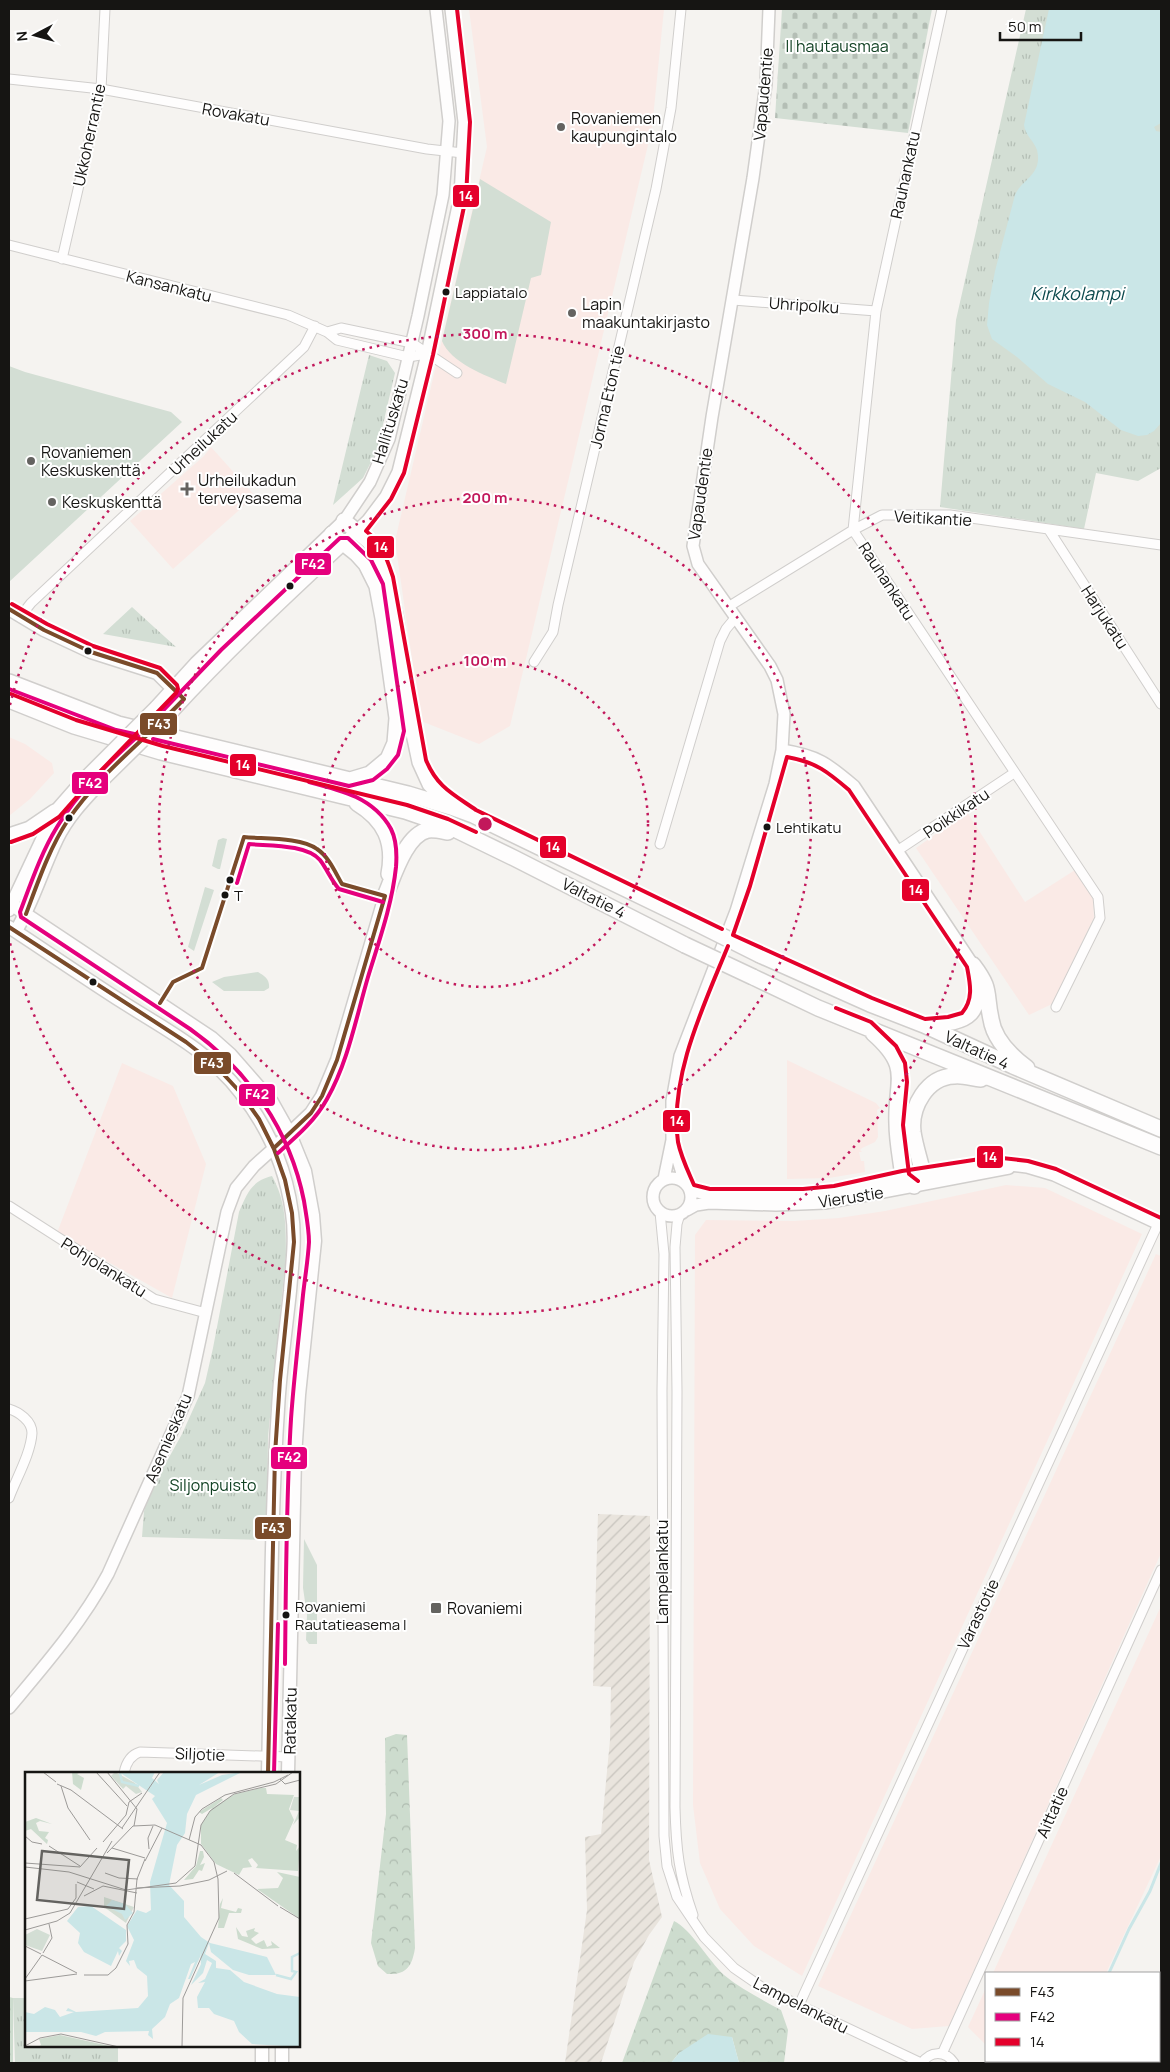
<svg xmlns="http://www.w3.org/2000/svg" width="1170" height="2072" viewBox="0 0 1170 2072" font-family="Manrope,sans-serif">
  <defs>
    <pattern id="industrial-furrows" width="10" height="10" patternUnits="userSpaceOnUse" patternTransform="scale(1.25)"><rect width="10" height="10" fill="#e9e4dd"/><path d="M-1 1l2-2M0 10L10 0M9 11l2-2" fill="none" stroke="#c7c3bd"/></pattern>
    <pattern id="forest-crowns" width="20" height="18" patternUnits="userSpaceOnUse" patternTransform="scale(1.25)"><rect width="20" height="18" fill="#cddcce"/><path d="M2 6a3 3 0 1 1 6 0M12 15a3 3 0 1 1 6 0" fill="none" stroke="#afbcb0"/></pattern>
    <pattern id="cemetery-stones" width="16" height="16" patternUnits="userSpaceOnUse" patternTransform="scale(1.25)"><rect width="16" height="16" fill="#d3ded4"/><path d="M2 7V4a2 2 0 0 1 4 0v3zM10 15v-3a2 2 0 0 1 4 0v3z" fill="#b4beb5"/></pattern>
    <pattern id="park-tufts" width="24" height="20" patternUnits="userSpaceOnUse" patternTransform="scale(1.25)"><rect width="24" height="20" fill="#d3ded4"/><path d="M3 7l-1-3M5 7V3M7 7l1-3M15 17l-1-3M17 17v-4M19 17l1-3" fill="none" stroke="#b4beb5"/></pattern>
  </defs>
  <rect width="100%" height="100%" fill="#f5f3f0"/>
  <path fill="#faeae6" d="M469,9h195l-12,119 -142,598 -31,18 -58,-23 -26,-180 92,-394z
    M211,447l44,49 -82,73 -43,-48 74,-65z
    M9,737l16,7 27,19 2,10 -24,26 -21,17z
    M967,812l58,90 50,-32 18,28 1,20 -42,86 -23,11 -113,-167z
    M787,1060l89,43 4,5 -3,2 1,27 -3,5 -13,6 -2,2 2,2h-3l2,9h3l1,11 -36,6 -42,1z
    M122,1063l51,23 33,78 -34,134 -115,-65z
    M1006,1185l39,3 97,46 -340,742 -48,-30 -34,-37 -20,-46 -7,-58 2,-570 11,-15 88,1 45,-3 46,-7z
    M1156,1254l5,2v297l-212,473 -37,3 -94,-43z
    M1161,1606v250l-55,117h-113z
    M986,1988v57l-18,-18z"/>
  <path fill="url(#industrial-furrows)" d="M598,1514l52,2 -1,344 13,57 -13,18 -15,27 -33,101h-36l22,-153 -2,-73 16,-3 9,-94 1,-53 -18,-1z"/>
  <path fill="#d3ded4" d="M480,179l71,43 -10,53 -10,3 -25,106c-20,-8 -56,-22 -64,-43z
    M9,366l16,6 146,40 11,10 -173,160z
    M223,838l4,1 -7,30h-2l-6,-3 6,-26z
    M205,887l9,3 -20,61 -6,-4z
    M258,972c7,4 12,8 11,16l-5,3h-40l-12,-9 12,-5z
    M304,1539l13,26v79h-8l-3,-4 1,-25 -4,-27z"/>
  <path fill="url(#forest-crowns)" d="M396,1734l11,1 8,213c-3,19 -9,27 -28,26l-9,-8 -7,-23 15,-129 -1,-76z
    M674,1921c17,8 34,39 50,54 17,14 37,24 57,35l7,20 -4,33h-45l-7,-26 -53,16 -8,10h-49z
    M9,1997l4,1v65h-4z"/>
  <path fill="url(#cemetery-stones)" d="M782,9h150l-24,124 -133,-15z"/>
  <path fill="url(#park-tufts)" d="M1026,9h135v459l-23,13 -42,-8 -12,56 -144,-22 16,-187z
    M369,355l18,6 8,12 -18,77 -14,28 -30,27z
    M132,607l44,40 -73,-13z
    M272,1176c14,25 14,50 14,79l-18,182 -1,103 -125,-3 2,-26 8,-23 30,-54 23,-51 8,-35 26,-136c8,-18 12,-31 33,-36z
    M13,1998h13v48h92v17h-103z"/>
  <path fill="#cae6e7" d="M1049,9h112v114l-7,4 2,4 5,1v291l-7,8 -7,4 -9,1 -17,-6 -36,-28 -37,-18 -31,-27 -25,-18 -5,-14 2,-22 6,-32 20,-76c7,-16 28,-20 22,-45 -3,-9 -12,-15 -13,-25z
    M708,2034l24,3 7,26h-68l8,-10z"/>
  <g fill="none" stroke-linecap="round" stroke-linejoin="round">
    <path stroke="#cae6e7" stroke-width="3" d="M1109,1973l20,-44 21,-38 11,-28
      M1091,2063l1,-2"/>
    <g stroke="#d0cecc" stroke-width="11">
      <path id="minor" d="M942,9l-66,302 -23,219 245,367 2,21 -44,89
        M9,79l92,10 326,60 36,4
        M9,245l279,70 39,17 10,8 71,17 19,-3
        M62,259l39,-170 4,-80
        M733,300l143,11
        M327,332l14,-4 71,15 45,30
        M1049,530l112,174
        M728,607l125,-77 29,-15h68l211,30
        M20,617l11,-14 273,-256 11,-21
        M534,662l19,-30 5,-27 98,-416 15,-81 10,-99
        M660,844l60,-203 6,-12 10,-12
        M897,851l117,-78
        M9,1206l145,93 52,14
        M660,1212l4,42 -2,137 2,445 3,30 10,31 27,40 30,31 29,20 158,75
        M680,1214l-3,10 -2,23 2,144 -2,416c1,43 4,68 18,108
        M9,1409c10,3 23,12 23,24 -1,20 -16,46 -23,65
        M124,1773c2,-10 6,-18 16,-21l149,5
        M799,2005l359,-781
        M942,2054l219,-484
        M922,2063c8,-12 23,-13 32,0"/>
    </g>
    <g stroke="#d0cecc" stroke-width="14">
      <path id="tertiary" d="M344,521l26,-39 19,-43 29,-123 25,-121 6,-74 -13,-112
        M344,543l24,-23 18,-24 12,-24 29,-118 33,-158 4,-74 -13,-113
        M782,750c36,6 45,13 72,36l119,179
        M673,1144l12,39
        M653 1197a19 19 0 1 1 38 0a19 19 0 1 1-38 0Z
        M664,1179l8,-39v-39l8,-45 56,-145 39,-127 7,-34 2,-36 -7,-34 -7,-14 -72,-102 -5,-18 19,-129 41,-239 13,-94 3,-75
        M690,1190l19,5h94l32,-3 68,-15 89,-14 35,4 27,8 107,50
        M687,1210l9,-5 13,-2 67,2 49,-2 184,-35
        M9,1708c36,-43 72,-84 99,-134l80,-178 39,-184 9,-24 18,-22 20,-18"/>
    </g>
    <g stroke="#d0cecc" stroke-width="15">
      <path id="secondary" d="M9,609l35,21 47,22 66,21 21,21
        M156,707l40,-44 148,-142
        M173,711c54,-59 112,-113 171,-168
        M9,903l203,135 18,16 42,48 18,32 15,37 8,44 2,26 -16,154 -4,62 -7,316
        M9,910l46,-98 29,-33
        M9,927c38,25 76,51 115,76 44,28 83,47 116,89 28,35 46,77 52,121 4,26 0,52 -2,78 -4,39 -10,79 -12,118 -8,121 -7,243 -10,364
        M16,931c17,-29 26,-61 41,-92 10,-21 26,-38 42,-55
        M274,1148l37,-35 11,-17 15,-36 48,-164
        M262,2063v-17
        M282,2063v-17"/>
    </g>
    <g stroke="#d0cecc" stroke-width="18">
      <path id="trunk" d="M344,521l25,20 10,14 4,11 12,49 15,100 10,47 10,22 7,7 18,12
        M332,534l25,20 9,10 11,22 6,32 14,100 -2,25 -7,16 -18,15 -20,6
        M9,682l109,42 290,70 43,13 22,8 221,107
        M9,700l65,26 87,26 244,59 41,14 68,33 171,87
        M357,803c28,17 38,39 32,71
        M9,836l21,-7 25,-17
        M385,896c8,-18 20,-61 43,-66 6,-1 14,1 20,2
        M760,955l110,49 54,21 89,41 148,63
        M973,965c19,25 12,27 18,54 3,21 20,37 36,49
        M753,977l65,31 343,139
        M926,1025c45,-3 57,-9 48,-57
        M873,1033c40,35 22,47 24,91 0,17 4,36 6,53l11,9 9,-12c-3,-14 -8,-28 -10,-42 -3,-25 14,-55 41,-56 9,-1 18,2 27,3"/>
    </g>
    <use href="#minor" stroke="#fefdfd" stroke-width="9"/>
    <use href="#tertiary" stroke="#fefdfd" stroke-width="11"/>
    <use href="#secondary" stroke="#fefdfd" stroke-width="12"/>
    <use href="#trunk" stroke="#fefdfd" stroke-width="15"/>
    <g stroke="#d0cecc" stroke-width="15" stroke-linecap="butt">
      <path id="secondary-bridge" d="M84,779l72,-72
        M99,784l74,-73"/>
    </g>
    <g stroke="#d0cecc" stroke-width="18" stroke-linecap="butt">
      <path id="trunk-bridge" d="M694,922l66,33
        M685,945l68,32"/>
    </g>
    <use href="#secondary-bridge" stroke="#fefdfd" stroke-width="12"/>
    <use href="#trunk-bridge" stroke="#fefdfd" stroke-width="15"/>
    <g stroke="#fff" stroke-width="8">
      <path id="bus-1" d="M9,609l35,21 47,22 66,21 27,26c-38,40 -85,75 -116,121 -19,29 -30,62 -42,94
        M9,927l177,115 28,22 26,28 19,27 15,30 11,31 7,33 2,29 -14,138 -5,74 -7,319
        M160,1003l13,-21 29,-14 42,-131c20,2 57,0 73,12 12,8 18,23 25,35l43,12
        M274,1148l37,-35 11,-17 15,-36 48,-164"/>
    </g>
    <g stroke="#fff" stroke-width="8">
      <path id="bus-2" d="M9,689l107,41 23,5c-31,28 -61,57 -82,92 -16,26 -26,56 -37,85l1,5 169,112c59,42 100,101 114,172 2,13 5,28 5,41 -1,18 -4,35 -6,53 -4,41 -9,82 -12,124 -5,81 -5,163 -6,245
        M149,725l72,-75 119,-112h8l23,22 12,24 21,147 -6,24 -11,14 -14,11 -24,6 -196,-47
        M237,883l12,-39c19,2 57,0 71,16 7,9 11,20 19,29l44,13
        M278,1153c18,-16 37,-32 49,-54 21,-37 29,-81 41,-122 11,-36 24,-72 28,-110 1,-13 1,-26 -5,-38 -17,-31 -50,-39 -82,-47
        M274,1773l4,-149"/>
    </g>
    <g stroke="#fff" stroke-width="8">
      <path id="bus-3" d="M457,9l13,113 -4,75 -33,158 -29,118 -13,26 -25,32c16,12 21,28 27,46l33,183c11,27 27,34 50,50l246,119
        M11,694l65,26 87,26 244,59 41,14 28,13
        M787,757c29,5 41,15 62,33l118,177c3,16 7,32 -5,46l-14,4 -23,2 -53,-21 -139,-63 17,-49z
        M11,842l22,-8 26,-17 30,-34 87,-90 2,-4 -1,-4 -17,-17 -67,-22 -46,-22 -35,-20
        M728,946c-24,59 -59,131 -50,196 3,15 10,29 16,43l16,4h93l31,-3 68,-15 91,-14 35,4 28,8 105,49
        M836,1008l35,14 25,24 9,17 2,19 -4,43 6,49 9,7"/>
    </g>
    <use href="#bus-1" stroke="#7a4b2a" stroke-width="4"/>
    <use href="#bus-2" stroke="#e5007d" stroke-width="4"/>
    <use href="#bus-3" stroke="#e4002b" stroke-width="4"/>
  </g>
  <g fill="none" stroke="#c2185b" stroke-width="2.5" stroke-dasharray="2.5 5">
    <circle cx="485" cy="824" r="163"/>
    <circle cx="485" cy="824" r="326"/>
    <path d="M10 705A490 490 0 1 1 10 943"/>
  </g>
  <g fill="#646360" stroke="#fff" stroke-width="2">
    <circle cx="561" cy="127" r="5"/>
    <circle cx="572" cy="313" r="5"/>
    <circle cx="31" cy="461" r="5"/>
    <path d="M184.5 481.5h5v5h5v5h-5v5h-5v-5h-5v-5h5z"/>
    <circle cx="52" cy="502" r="5"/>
    <rect x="430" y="1602" width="12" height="12" rx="2.5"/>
  </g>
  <g fill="#161513" stroke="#fff" stroke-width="2">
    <circle cx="446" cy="292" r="4.5"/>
    <circle cx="290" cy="586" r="4.5"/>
    <circle cx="88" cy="651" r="4.5"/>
    <circle cx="69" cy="818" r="4.5"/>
    <circle cx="767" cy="827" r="4.5"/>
    <circle cx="230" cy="880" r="4.5"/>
    <circle cx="225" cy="895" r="4.5"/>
    <circle cx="93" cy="982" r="4.5"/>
    <circle cx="286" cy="1615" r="4.5"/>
  </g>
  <g text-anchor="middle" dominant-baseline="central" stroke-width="4" stroke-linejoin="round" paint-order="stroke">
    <g font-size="15" fill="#161513" stroke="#fff" text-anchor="start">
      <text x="455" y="292">Lappiatalo</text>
      <text x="776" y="827">Lehtikatu</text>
      <text x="234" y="895">T</text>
      <text x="295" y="1606">Rovaniemi<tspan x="295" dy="18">Rautatieasema I</tspan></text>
    </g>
    <g font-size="16" fill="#104022" stroke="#fff">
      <text x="837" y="46">II hautausmaa</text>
      <text x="213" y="1485">Siljonpuisto</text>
    </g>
    <g font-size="16" fill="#161513" stroke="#fff">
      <text transform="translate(763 94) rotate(-85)">Vapaudentie</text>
      <text transform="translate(236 114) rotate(10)">Rovakatu</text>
      <text transform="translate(89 135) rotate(-78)">Ukkoherrantie</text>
      <text transform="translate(905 175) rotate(-78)">Rauhankatu</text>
      <text transform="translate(169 286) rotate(14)">Kansankatu</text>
      <text transform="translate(804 305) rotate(4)">Uhripolku</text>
      <text transform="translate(607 397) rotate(-77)">Jorma Eton tie</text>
      <text transform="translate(390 421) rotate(-73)">Hallituskatu</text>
      <text transform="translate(203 443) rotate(-43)">Urheilukatu</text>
      <text transform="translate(700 494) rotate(-82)">Vapaudentie</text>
      <text transform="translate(933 518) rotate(3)">Veitikantie</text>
      <text transform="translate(887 581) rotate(57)">Rauhankatu</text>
      <text transform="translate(1105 617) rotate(57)">Harjukatu</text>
      <text transform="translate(956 813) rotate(-34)">Poikkikatu</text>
      <text transform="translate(594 898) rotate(27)">Valtatie 4</text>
      <text transform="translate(977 1050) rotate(25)">Valtatie 4</text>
      <text transform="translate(851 1197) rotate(-9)">Vierustie</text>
      <text transform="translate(104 1267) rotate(32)">Pohjolankatu</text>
      <text transform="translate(168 1438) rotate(-67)">Asemieskatu</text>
      <text transform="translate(662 1572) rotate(-90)">Lampelankatu</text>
      <text transform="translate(978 1614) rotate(-65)">Varastotie</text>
      <text transform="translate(290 1721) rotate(-89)">Ratakatu</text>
      <text transform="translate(200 1754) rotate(2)">Siljotie</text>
      <text transform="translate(1052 1812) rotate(-66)">Aittatie</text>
      <text transform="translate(801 2005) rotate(27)">Lampelankatu</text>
    </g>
    <g font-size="16" fill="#161513" stroke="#fff" text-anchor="start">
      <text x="571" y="118">Rovaniemen<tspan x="571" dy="18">kaupungintalo</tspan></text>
      <text x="582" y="304">Lapin<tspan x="582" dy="18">maakuntakirjasto</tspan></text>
      <text x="41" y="452">Rovaniemen<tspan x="41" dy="18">Keskuskenttä</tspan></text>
      <text x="198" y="480">Urheilukadun<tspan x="198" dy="18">terveysasema</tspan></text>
      <text x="62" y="502">Keskuskenttä</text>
      <text x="447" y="1608">Rovaniemi</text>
    </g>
    <g font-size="18" font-style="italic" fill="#0b494d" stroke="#fff">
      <text x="1077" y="293">Kirkkolampi</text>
    </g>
  </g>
  <g transform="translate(25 1772)">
    <rect width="275" height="275" fill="#f5f3f0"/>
    <path d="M269,25h6v20l-7,8 6,-14 -9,-1z" fill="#d3ded4"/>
    <path d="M47,0h9l-4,2 7,4 -3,12 -8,-6zM236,16h5l1,6 27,1 -5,14 5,11 -9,20 12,5 -1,6 4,-5 -2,25 -42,-3 2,-3 -6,-7 -4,2 4,7 -9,1 -4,7 -23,-11 -15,-20v-19l11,-17 -10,6 -3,-2 22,-14 2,2 -9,7 21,-13zM11,46l16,6 -12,-3 -4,2 3,8 10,1 -4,6 3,2 -1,4 -16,-15 -6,2v-9zM175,79h3l1,6 -4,8 5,-2 -3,8 -3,-1 -6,9 -9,1 12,-14zM252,100l23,5v42l-43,-30 21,-1 5,-10zM198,126l-2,10 15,4 2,-4 4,1 -1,4h-12l-5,15h-6l2,-24zM211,155l6,9 6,1 -2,-6 9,-3 -1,3 5,2 -8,6 5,5 8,-4 3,7 5,-2 -1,-4 9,7 -18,1 -24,-10zM35,263l54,12h-76l3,-2 -2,-6z" fill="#cddcce"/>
    <path d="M12,157l13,6 -8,16 -17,-6v-10z" fill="#d3ded4"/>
    <path d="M90,0l20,11 7,9 -6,2 -10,-8 -3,3 -12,-13zM79,125l30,10 -8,16 -22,-16z" fill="#d3ded4"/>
    <path d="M94,0h36l-3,6 7,6 -2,-4 7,-8h56l-21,13 23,-10 20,-3 -46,23 -9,19 -2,19 -8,12 -8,40 15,16v16l17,20 9,6 57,14 9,18h-27l-16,-5 -22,-18 -2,-9 -4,11 11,7v7l14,2 14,12 33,12 23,3v50l-48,-3 -13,-12 -5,-11 -20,-7 -5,-6h-11l-1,-11 8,-15 -7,1 7,-4 7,-16 -5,-3 -4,13 -12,12 10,-21 -1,-13v6l-10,22h-2l7,-17 -4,2 -12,34 -9,6 -5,13 -13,12 1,10 -5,-4 1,-4 -44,1 -9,4 -15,-4h-56v-20l9,2 11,-7 10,3 5,7 14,-5 -8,-1 2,-3 8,4 62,-4 10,-12 -1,-20 -10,-8 -3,-8 -5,1 1,5 -4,-5 8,-21 -7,-14 10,-16 9,3 5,-3 -1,-28 17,-59 -15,-24 3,-3zM87,128l13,4 8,9 -8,7 -3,-6 -16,-8zM66,134l35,24v11l-7,7 3,3 -3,5 -1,-5 -7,15 -27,-14 -6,-9 2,-10 -13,-12 11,-14z" fill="#cae6e7"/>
    <path fill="none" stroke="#cae6e7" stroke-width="2.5" d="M95,1l2,9 17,4M251,203l15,4 5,-7 -4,-1v-14l8,-4"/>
    <path fill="none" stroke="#9c9a98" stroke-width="1" d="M18,0l13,10M71,0l31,34M82,0l30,37 -3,17M255,7l5,5 15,-4M32,12l14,6 52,39M36,14l7,22 22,32M104,30l13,-9M97,56l38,-56M0,64l7,6 10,2M164,68l6,-23 7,-8 23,-14 49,-13 14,-7M78,70l23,-27 3,-13M24,74l31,20M87,76l33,10M124,77l-1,-11 5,-12M82,81l26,-27 22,-1 46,20 13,17 4,17 1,39 -36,80 -1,49M120,89l17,-33M0,91l55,4M0,95l44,5 57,18 50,-7 19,-17 6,-41 9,-14 24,-17 42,-10 17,-12M55,95l17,-19M80,101l14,5 19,1M209,101l44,33M52,110l17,7M112,116l43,-2 29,-6 18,-9M59,124l19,-10 34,7M255,135l20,12M0,147l43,-10 8,-11v-14M0,158l32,-9 13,-8 42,-72M0,174l16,8M18,181l9,-15 -3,-14M17,183l35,18M59,203h24l8,-7 12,-24 -1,-19 7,-13 3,-33 8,-20M0,207l17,-24M0,209l52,-7M0,274l15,-8 21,-4 58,13"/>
    <path fill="#646360" fill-opacity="0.15" stroke="#646360" stroke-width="2.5" d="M17,79l87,9 -5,49 -87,-9z"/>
    <rect width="275" height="275" fill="none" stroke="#161513" stroke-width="2.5"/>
  </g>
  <circle cx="485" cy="824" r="8" fill="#c2185b" stroke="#fff" stroke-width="2.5"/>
  <g font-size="15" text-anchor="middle" font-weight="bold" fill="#c2185b" stroke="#fff" stroke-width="4" stroke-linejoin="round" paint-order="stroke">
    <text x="485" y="339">300 m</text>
    <text x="485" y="503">200 m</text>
    <text x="485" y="666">100 m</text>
  </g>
  <g stroke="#fff" stroke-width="2">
    <rect x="452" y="184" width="28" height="24" rx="5" fill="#e4002b"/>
    <rect x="366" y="535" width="29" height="24" rx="5" fill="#e4002b"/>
    <rect x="294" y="552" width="38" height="24" rx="5" fill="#e5007d"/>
    <rect x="139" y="712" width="39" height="24" rx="5" fill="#7a4b2a"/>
    <rect x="229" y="753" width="28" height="24" rx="5" fill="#e4002b"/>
    <rect x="71" y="771" width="38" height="24" rx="5" fill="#e5007d"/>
    <rect x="539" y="835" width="28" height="24" rx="5" fill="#e4002b"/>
    <rect x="901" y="878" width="29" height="24" rx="5" fill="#e4002b"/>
    <rect x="193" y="1051" width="39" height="24" rx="5" fill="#7a4b2a"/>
    <rect x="238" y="1083" width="38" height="24" rx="5" fill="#e5007d"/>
    <rect x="662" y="1109" width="29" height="24" rx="5" fill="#e4002b"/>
    <rect x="976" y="1145" width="28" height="24" rx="5" fill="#e4002b"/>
    <rect x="270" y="1446" width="38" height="24" rx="5" fill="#e5007d"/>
    <rect x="254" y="1516" width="38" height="24" rx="5" fill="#7a4b2a"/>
  </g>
  <g font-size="14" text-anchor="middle" font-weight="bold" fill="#fff">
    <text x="466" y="201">14</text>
    <text x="381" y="552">14</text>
    <text x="313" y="569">F42</text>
    <text x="159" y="729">F43</text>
    <text x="243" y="770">14</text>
    <text x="90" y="788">F42</text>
    <text x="553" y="852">14</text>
    <text x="916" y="895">14</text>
    <text x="212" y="1068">F43</text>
    <text x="257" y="1099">F42</text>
    <text x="677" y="1126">14</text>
    <text x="990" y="1162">14</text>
    <text x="289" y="1462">F42</text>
    <text x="273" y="1533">F43</text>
  </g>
  <rect width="1170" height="2072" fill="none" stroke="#161513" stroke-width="20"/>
  <rect x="985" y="1972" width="175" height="90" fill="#ffffff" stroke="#a2a1a1"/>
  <rect x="995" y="1988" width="25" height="8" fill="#7a4b2a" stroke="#a2a1a1"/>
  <text x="1030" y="1997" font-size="15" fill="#161513">F43</text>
  <rect x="995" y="2013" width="25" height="8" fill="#e5007d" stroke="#a2a1a1"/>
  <text x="1030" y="2022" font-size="15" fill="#161513">F42</text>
  <rect x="995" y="2038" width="25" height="8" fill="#e4002b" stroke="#a2a1a1"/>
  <text x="1030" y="2047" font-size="15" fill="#161513">14</text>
  <g transform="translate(35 35) rotate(264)" stroke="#ffffff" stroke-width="4" paint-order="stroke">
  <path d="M0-4L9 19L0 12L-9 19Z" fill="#161513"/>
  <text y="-8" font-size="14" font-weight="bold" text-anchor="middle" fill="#161513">N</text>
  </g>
  <path d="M1000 32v8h81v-8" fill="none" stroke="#161513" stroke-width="2.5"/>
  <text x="1008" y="32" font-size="15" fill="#161513" stroke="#ffffff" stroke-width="4" paint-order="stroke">50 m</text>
</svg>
